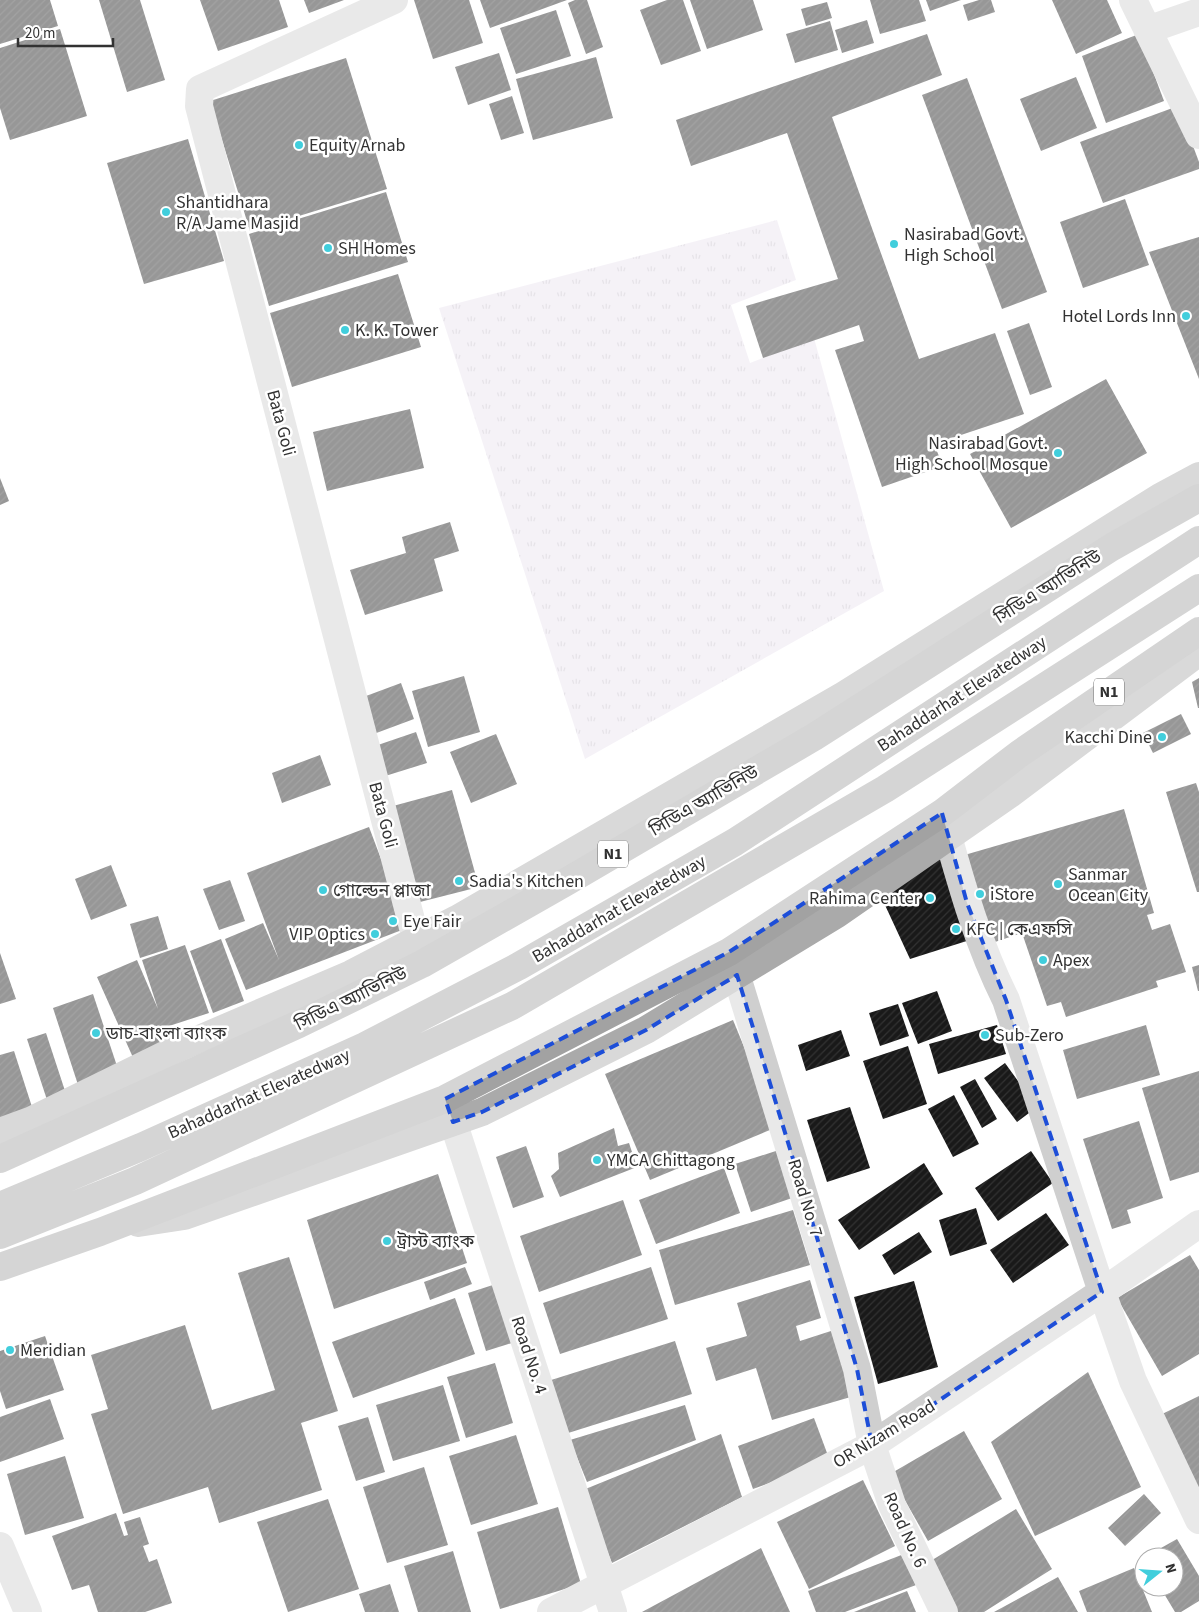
<svg xmlns="http://www.w3.org/2000/svg" width="1199" height="1612" viewBox="0 0 1199 1612" font-family="'Source Sans 3','Noto Sans Bengali',sans-serif">
  <defs>
    <pattern id="grass-tufts" width="24" height="20" patternUnits="userSpaceOnUse" patternTransform="scale(1.25)"><rect width="24" height="20" fill="#e9e2ee"/><path d="M3 7l-1-3M5 7V3M7 7l1-3M15 17l-1-3M17 17v-4M19 17l1-3" fill="none" stroke="#c8c2cd"/></pattern>
    <pattern id="building-hatch" width="6" height="6" patternUnits="userSpaceOnUse" patternTransform="scale(1.25)"><rect width="6" height="6" fill="#191919"/><path d="M-1 1l2-2M0 6l6-6M5 7l2-2" fill="none" stroke="#323232"/></pattern>
  </defs>
  <rect width="100%" height="100%" fill="#fff"/>
  <path fill="url(#grass-tufts)" d="M777,220l19,60 -65,25 19,58 64,-25 70,253 -299,168 -146,-451z"/>
  <path fill="url(#building-hatch)" d="M0,0h50l8,26 -58,18z
    M99,0h41l25,80 -38,12z
    M200,0h79l9,27 -70,24z
    M304,0h40l-35,13z
    M414,0h55l14,43 -50,16z
    M480,0h87l-77,28z
    M575,0h12l16,47 -17,7 -18,-51z
    M667,0h16l18,51 -40,14 -21,-55z
    M690,0h63l10,30 -56,19z
    M870,0h49l7,21 -46,13z
    M926,0h35l-31,11z
    M979,0h12l4,12 -27,9 -5,-16z
    M1052,0h55l15,33 -46,21z
    M827,2l5,16 -26,8 -5,-17z
    M556,10l15,46 -55,18 -16,-46z
    M867,20l7,23 -32,10 -7,-23z
    M830,21l8,29 -43,13 -9,-29z
    M60,29l27,87 -77,24 -10,-32v-60z
    M927,34l15,41 -110,42 87,242 76,-26 29,81 -90,30 9,22 -61,21 -47,-137 29,-9 -5,-16 -96,33 -17,-52 92,-27 -51,-146 -96,33 -15,-46z
    M1139,34l25,67 -58,22 -24,-67z
    M499,53l12,37 -43,15 -13,-38z
    M596,57l17,61 -80,22 -17,-61z
    M346,58l41,131 -137,42 -40,-130z
    M1076,77l21,51 -56,23 -21,-52z
    M967,78l80,214 -45,17 -80,-214z
    M512,96l12,37 -23,7 -12,-36z
    M1178,106l21,56v7l-96,34 -23,-61z
    M188,139l36,122 -80,23 -37,-121z
    M386,192l22,70 -139,44 -20,-72z
    M1125,199l24,66 -66,23 -23,-66z
    M1199,237v142l-50,-127z
    M398,274l23,73 -129,40 -22,-74z
    M1029,323l23,64 -22,8 -23,-64z
    M1106,379l41,74 -136,75 -41,-74z
    M410,409l14,59 -97,23 -14,-59z
    M0,478l9,23 -9,4z
    M450,522l9,29 -25,8 9,32 -78,24 -15,-45 56,-17 -4,-16z
    M464,676l16,56 -52,15 -16,-56z
    M1199,678v30h-1l-6,-26z
    M401,683l13,36 -43,16 -13,-36z
    M1181,714l10,20 -38,19 -10,-20z
    M416,732l11,31 -45,14 -10,-30z
    M496,734l21,50 -46,19 -21,-51z
    M320,755l11,30 -49,18 -10,-30z
    M1196,783l3,9v100h-2l-31,-100z
    M452,790l27,97 -59,15 -27,-96z
    M1124,809l30,104 -7,2 5,15 18,-6 16,48 -30,9 2,6 -92,30 -5,-15 -14,4 -25,-73 -27,9 -8,-23 -5,1 -21,-64z
    M369,827l38,101 -161,62 -21,-51 38,-16 16,37 -32,-87z
    M942,858l31,81 -63,20 -32,-69z
    M111,865l16,41 -36,14 -16,-41z
    M230,880l15,41 -26,9 -16,-41z
    M158,916l10,33 -28,9 -10,-34z
    M221,939l23,62 -31,12 -23,-62z
    M185,945l24,68 -43,14 8,18 -39,17 -38,-85 40,-17 21,49 -16,-49z
    M0,953l16,46 -16,5z
    M1199,965v26h-1l-6,-24z
    M937,991l15,40 -34,13 -16,-41z
    M93,994l29,87 -41,13 -28,-86z
    M898,1004l11,32 -29,10 -11,-33z
    M733,1020l44,107 -127,53 -45,-106z
    M997,1025l9,29 -68,20 -9,-30z
    M1146,1025l14,50 -83,24 -14,-49z
    M841,1030l9,26 -44,15 -8,-26z
    M46,1033l22,67 -19,6 -22,-67z
    M908,1046l19,58 -44,15 -20,-58z
    M14,1051l19,59 -33,11v-66z
    M1005,1063l32,44 -20,15 -33,-44z
    M1199,1071v101l-29,9 -28,-93z
    M975,1079l22,40 -15,9 -22,-41z
    M954,1095l25,49 -26,13 -25,-48z
    M850,1107l20,61 -43,14 -20,-62z
    M1139,1121l24,77 -36,12 4,13 -19,6 -29,-90z
    M614,1128l4,18 11,-3 8,24 -77,30 -9,-21 8,-7 -1,-16z
    M526,1146l18,51 -31,11 -17,-51z
    M779,1150l16,47 -44,15 -16,-48z
    M1031,1151l22,32 -55,38 -23,-33z
    M924,1163l19,31 -84,56 -21,-30z
    M724,1168l16,45 -84,31 -17,-44z
    M438,1174l29,89 -133,46 -27,-89z
    M623,1200l19,55 -103,37 -19,-56z
    M976,1208l11,36 -37,12 -11,-36z
    M793,1210l17,55 -135,40 -16,-55z
    M1046,1213l23,32 -56,38 -23,-33z
    M919,1232l13,20 -38,23 -12,-20z
    M1190,1255l9,15v84l-37,22 -45,-78z
    M289,1257l49,154 -37,12 21,67 -103,33 -11,-36 -85,27 -32,-100 17,-5 -17,-54 94,-30 27,85 63,-20 -37,-117z
    M465,1267l7,17 -42,16 -6,-18z
    M651,1267l17,52 -108,35 -17,-51z
    M810,1280l11,38 -25,8 4,15 34,-11 20,66 -82,24 -16,-52 -40,13 -10,-33 41,-12 -10,-33z
    M914,1281l24,86 -60,17 -24,-87z
    M496,1284l19,58 -29,9 -18,-58z
    M455,1298l20,56 -122,44 -21,-56z
    M45,1336l19,54 -58,19 -6,-18v-40z
    M675,1341l17,53 -127,40 -17,-53z
    M495,1363l18,60 -47,15 -19,-61z
    M1088,1372l53,115 -106,49 -44,-94z
    M443,1385l17,56 -67,20 -17,-56z
    M1199,1396v110l-43,-89z
    M50,1399l14,40 -64,23v-45z
    M685,1405l11,35 -109,42 -17,-42z
    M368,1417l17,55 -29,9 -18,-55z
    M814,1418l16,43 -77,28 -15,-43z
    M964,1431l38,68 -74,42 -38,-67z
    M721,1434l21,63 -130,66 -29,-73z
    M516,1435l22,69 -67,21 -22,-69z
    M65,1456l19,62 -59,17 -18,-61z
    M424,1467l24,78 -61,18 -24,-76z
    M863,1480l32,66 -86,43 -32,-67z
    M1144,1494l17,19 -36,33 -17,-18z
    M328,1499l31,90 -71,23 -31,-90z
    M558,1507l23,77 -81,25 -23,-77z
    M1016,1509l36,60 -68,43h-31l-29,-47z
    M116,1513l8,23 4,-1 -4,-13 16,-5 9,27 -6,2 6,16 8,-3 15,44 -27,9h-47l-9,-27 -17,5 -20,-54z
    M1177,1539l22,37v25l-18,11h-6l-15,-25h14v-30h-29z
    M761,1548l29,64h-148z
    M453,1551l18,61h-53l-14,-46z
    M904,1554l12,31 -71,27h-29l-8,-21z
    M1134,1568l18,44h-65l-8,-21z
    M1058,1577l20,35h-84z
    M390,1584l9,28h-34l-6,-18z
    M907,1591l9,21h-62z"/>
  <g fill="none" stroke-linecap="round" stroke-linejoin="round">
    <path stroke="#cfcfcf" stroke-width="28" d="M394,0l-194,89 -1,17 223,856
      M1133,0l66,135
      M1147,29l6,-1 46,-16
      M942,815c18,64 34,125 64,185l96,292 31,89 66,139
      M730,954l127,415 15,76 20,60 52,107
      M446,1100l167,512
      M0,1546l28,66
      M551,1612l321,-167 230,-153 97,-68"/>
    <path stroke="#aaa" stroke-width="28" d="M0,1132l30,-11 153,-75 168,-72 106,-55 387,-224 316,-198 39,-21
      M138,1223l46,-7 298,-104 164,-82 191,-116 173,-120 189,-142"/>
    <path stroke="#a2a2a2" stroke-width="28" d="M0,1159l299,-135 123,-60 144,-82 248,-145 298,-190 87,-49
      M0,1206l141,-59 224,-101 154,-80 216,-124 464,-302
      M0,1235l135,-54 377,-175 373,-217 314,-201
      M0,1267l100,-35 345,-133 284,-147 213,-139 77,-59 180,-123"/>
  </g>
  <path d="M0 0H1199V1612H0ZM942,813l25,90 39,97 96,292 -230,153 -15,-76 -120,-394 -91,55 -164,82 -29,10 -8,-23 284,-147z" fill="#fff" fill-opacity=".55" fill-rule="evenodd"/>
  <path fill="none" stroke="#1d4ed8" stroke-width="4" stroke-dasharray="10 6" stroke-linejoin="round" d="M942,813l25,90 39,97 96,292 -230,153 -15,-76 -120,-394 -91,55 -164,82 -29,10 -8,-23 284,-147z"/>
  <g fill="#41cedc" stroke="#fff" stroke-width="2">
    <circle cx="299" cy="145" r="5"/>
    <circle cx="166" cy="212" r="5"/>
    <circle cx="894" cy="244" r="5"/>
    <circle cx="328" cy="248" r="5"/>
    <circle cx="1186" cy="316" r="5"/>
    <circle cx="345" cy="330" r="5"/>
    <circle cx="1058" cy="453" r="5"/>
    <circle cx="1162" cy="737" r="5"/>
    <circle cx="459" cy="881" r="5"/>
    <circle cx="1058" cy="884" r="5"/>
    <circle cx="323" cy="890" r="5"/>
    <circle cx="980" cy="894" r="5"/>
    <circle cx="930" cy="898" r="5"/>
    <circle cx="393" cy="921" r="5"/>
    <circle cx="956" cy="929" r="5"/>
    <circle cx="375" cy="934" r="5"/>
    <circle cx="1043" cy="960" r="5"/>
    <circle cx="96" cy="1033" r="5"/>
    <circle cx="985" cy="1035" r="5"/>
    <circle cx="597" cy="1160" r="5"/>
    <circle cx="387" cy="1241" r="5"/>
    <circle cx="10" cy="1350" r="5"/>
  </g>
  <g text-anchor="middle" dominant-baseline="central" stroke-width="5" stroke-linejoin="round" paint-order="stroke">
    <g fill="#fff" stroke="#707070" stroke-width="1">
      <rect x="1094" y="678.5" width="30" height="27" rx="4"/>
      <rect x="598" y="840.5" width="30" height="27" rx="4"/>
    </g>
    <g font-size="16" font-weight="bold" fill="#323232">
      <text x="1109" y="692">N1</text>
      <text x="613" y="854">N1</text>
    </g>
    <g font-size="18" fill="#323232" stroke="#fff" text-anchor="start">
      <text x="309" y="145">Equity Arnab</text>
      <text x="176" y="202">Shantidhara<tspan x="176" dy="21">R/A Jame Masjid</tspan></text>
      <text x="904" y="234">Nasirabad Govt.<tspan x="904" dy="21">High School</tspan></text>
      <text x="338" y="248">SH Homes</text>
      <text x="1176" y="316" text-anchor="end">Hotel Lords Inn</text>
      <text x="355" y="330">K. K. Tower</text>
      <text x="1048" y="443" text-anchor="end">Nasirabad Govt.<tspan x="1048" dy="21">High School Mosque</tspan></text>
      <text x="1152" y="737" text-anchor="end">Kacchi Dine</text>
      <text x="1068" y="874">Sanmar<tspan x="1068" dy="21">Ocean City</tspan></text>
      <text x="469" y="881">Sadia's Kitchen</text>
      <text x="333" y="890">গোল্ডেন প্লাজা</text>
      <text x="990" y="894">iStore</text>
      <text x="920" y="898" text-anchor="end">Rahima Center</text>
      <text x="403" y="921">Eye Fair</text>
      <text x="966" y="929">KFC | কেএফসি</text>
      <text x="365" y="934" text-anchor="end">VIP Optics</text>
      <text x="1053" y="960">Apex</text>
      <text x="106" y="1033">ডাচ-বাংলা ব্যাংক</text>
      <text x="995" y="1035">Sub-Zero</text>
      <text x="607" y="1160">YMCA Chittagong</text>
      <text x="397" y="1241">ট্রাস্ট ব্যাংক</text>
      <text x="20" y="1350">Meridian</text>
    </g>
    <g font-size="18" fill="#323232" stroke="#fff">
      <text transform="translate(281 423) rotate(75)">Bata Goli</text>
      <text transform="translate(1048 587) rotate(-32)">সিডিএ অ্যাভিনিউ</text>
      <text transform="translate(962 694) rotate(-33)">Bahaddarhat Elevatedway</text>
      <text transform="translate(704 801) rotate(-30)">সিডিএ অ্যাভিনিউ</text>
      <text transform="translate(383 815) rotate(75)">Bata Goli</text>
      <text transform="translate(619 909) rotate(-30)">Bahaddarhat Elevatedway</text>
      <text transform="translate(351 999) rotate(-26)">সিডিএ অ্যাভিনিউ</text>
      <text transform="translate(259 1094) rotate(-24)">Bahaddarhat Elevatedway</text>
      <text transform="translate(805 1198) rotate(73)">Road No. 7</text>
      <text transform="translate(529 1355) rotate(72)">Road No. 4</text>
      <text transform="translate(884 1434) rotate(-31)">OR Nizam Road</text>
      <text transform="translate(905 1530) rotate(66)">Road No. 6</text>
    </g>
  </g>
  <g transform="translate(1159 1572) rotate(73)"><circle r="24" fill="#ffffff" stroke="#adadad"/>
  <path d="M0-4L9 19L0 12L-9 19Z" fill="#41cedc"/>
  <text y="-8" font-size="14" font-weight="bold" text-anchor="middle" fill="#323232">N</text>
  </g>
  <path d="M18 38v8h95v-8" fill="none" stroke="#323232" stroke-width="2.5"/>
  <text x="25" y="38" font-size="15" fill="#323232" stroke="#ffffff" stroke-width="4" paint-order="stroke">20 m</text>
</svg>
